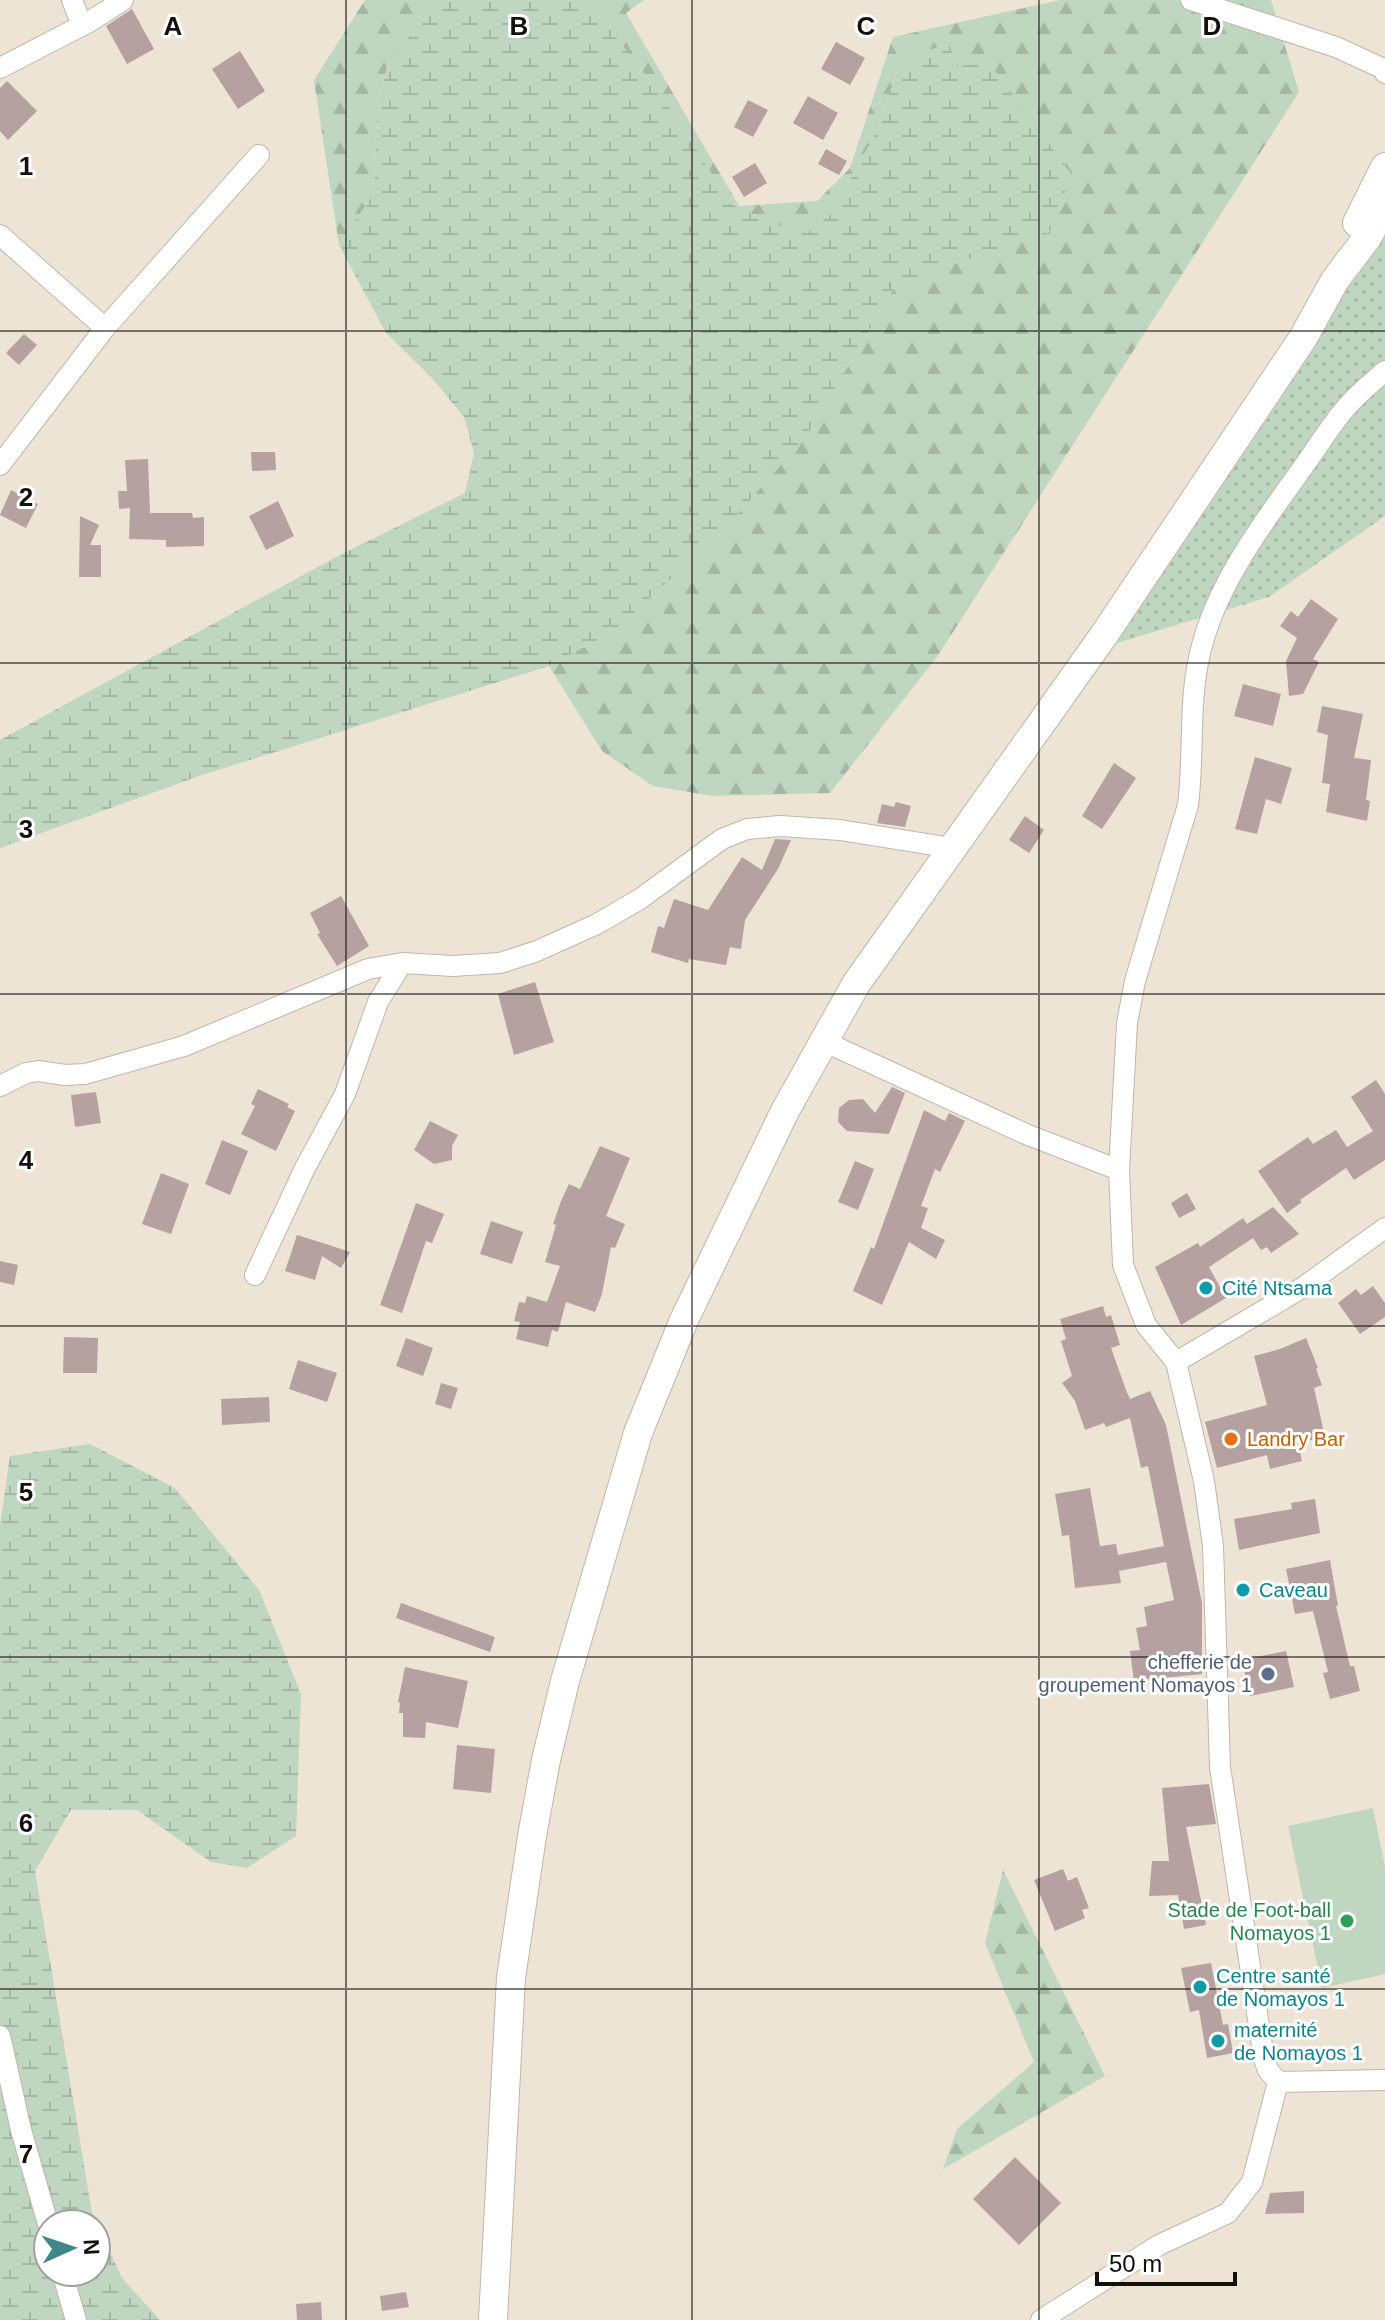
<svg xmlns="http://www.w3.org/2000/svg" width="1385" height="2320" viewBox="0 0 1385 2320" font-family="Helvetica,sans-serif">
  <defs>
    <pattern id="grass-dots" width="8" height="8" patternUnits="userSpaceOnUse" patternTransform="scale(2)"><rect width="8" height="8" fill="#bfd6c0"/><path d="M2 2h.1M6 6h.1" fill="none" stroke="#a3b7a4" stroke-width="1.8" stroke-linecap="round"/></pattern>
    <pattern id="forest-firs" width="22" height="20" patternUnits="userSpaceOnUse" patternTransform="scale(2)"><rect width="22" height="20" fill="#bfd6c0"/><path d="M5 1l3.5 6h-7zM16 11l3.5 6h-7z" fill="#a3b7a4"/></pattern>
    <pattern id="wetland-marsh" width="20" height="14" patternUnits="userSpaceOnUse" patternTransform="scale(2)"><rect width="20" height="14" fill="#bfd6c0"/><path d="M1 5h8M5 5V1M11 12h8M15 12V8" fill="none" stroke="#a3b7a4"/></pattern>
  </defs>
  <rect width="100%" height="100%" fill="#eee4d5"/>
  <path fill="url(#grass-dots)" d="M1385,186v330l-116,81 -175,53z"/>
  <path fill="url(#forest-firs)" d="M365,0h74l-51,63 -11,46 -3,84 -35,52 -25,-165z
    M588,0h56l-18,13 113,193 78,-5 33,-33 43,-131 167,-37h211l28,92 -362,565 -107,136 -117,3 -60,-10 -51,-35 -53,-85 65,-35 194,-197 89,-151 69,-24 -9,-192 -8,-23 -48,15 -24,72 -46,83 -24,19 -36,-10 -42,-20 -50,-83z
    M1003,1870l102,206 -162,93 14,-40 77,-67 -49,-119z"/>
  <path fill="url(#wetland-marsh)" fill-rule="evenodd" d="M439,0h149l91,120 50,83 42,20 36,10 24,-19 46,-83 24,-72 48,-15 8,22 33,-2 82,111 -23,58 -152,50 -89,151 -86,98 -108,99 -65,35 -347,109 -202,73v-108l336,-183 129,-64 9,-40 -10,-36 -32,-39 -46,-45 -47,-88 35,-52 3,-84 11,-46z
    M90,1444l85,44 84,102 42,104 -5,142 -49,32 -36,-6 -74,-52h-66l-36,61 57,342 30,65 38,42h-160v-795l10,-69zM48,2224h48v48h-48z"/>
  <path fill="#bfd6c0" d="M1373,1808l12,59v107l-63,14 -34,-162z"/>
  <path fill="#b5a1a0" d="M132,9l22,40 -27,15 -21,-38z
    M836,42l29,16 -15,27 -29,-16z
    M240,51l25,40 -27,18 -26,-40z
    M7,81l30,30 -29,29 -8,-9v-43z
    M808,96l30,17 -15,27 -30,-17z
    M748,100l20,10 -15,27 -19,-10z
    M826,149l21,12 -8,14 -21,-11z
    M755,163l12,20 -23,14 -12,-20z
    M24,334l13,11 -18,20 -13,-12z
    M251,452h24l1,18 -24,1z
    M148,459l2,54h42l1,5 11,-1v29l-38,1v-7l-37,-1 1,-31 -11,1 -1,-18h9l-2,-31z
    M11,490l27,14 -12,24 -26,-13z
    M278,501l16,35 -28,14 -17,-34z
    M80,516l19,9 -9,20h11v32h-22z
    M1311,599l27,20 -25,40 6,3 -16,32 -14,2 -3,-35 11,-23 -17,-12 11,-15 7,6z
    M1243,684l38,10 -8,32 -39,-10z
    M1322,706l41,8 -9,44 17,2 -5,40 4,1 -3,20 -41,-9 4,-28 -8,-1 6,-48 -11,-3z
    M1255,757l37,11 -11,36 -15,-5 -9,35 -22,-5z
    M1114,763l22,15 -34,51 -20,-13z
    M896,802l15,4 -6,21 -28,-4 5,-19 12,3z
    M1025,816l19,14 -15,23 -20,-13z
    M775,839l16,1 -13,29 -33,51 -4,29 -11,-2 -4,18 -37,-6 -1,4 -37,-11 7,-26 6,2 10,-29 34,11 34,-53 20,13z
    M341,896l28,50 -32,20 -20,-32 3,-1 -10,-20z
    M535,982l19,60 -40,13 -16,-61z
    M1376,1080l9,14v66l-31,20 -8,-12 -46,32 2,2 -15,11 -29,-42 50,-34 5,7 23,-14 11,17 26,-16 -22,-34z
    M892,1087l13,6 -16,41 -42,-3 -9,-9 1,-14 10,-8 14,-1 12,14z
    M258,1089l31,15 -2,3 8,4 -19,40 -35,-17 14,-28 -4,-2z
    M96,1092l5,31 -26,4 -4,-32z
    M924,1110l21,11 4,-8 16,8 -25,51 -5,-3 -14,37 7,2 -7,20 24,12 -9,19 -27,-17 -27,63 -29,-14 18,-44 3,2z
    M430,1121l28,14 -6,11v14l-18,4 -20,-14z
    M222,1140l26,11 -18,44 -25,-11z
    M600,1146l30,12 -24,58 19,8 -10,24 -4,-1 -9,47 -7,18 -29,-10 -8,30 -6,-2 -4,17 -32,-8 4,-17 -6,-1 5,-19 6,1 2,-7 20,6 13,-36 -15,-4 11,-37 -3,-1 8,-23 8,-17 11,5z
    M855,1161l19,8 -16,41 -20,-8z
    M161,1173l28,11 -18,50 -29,-10z
    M1187,1193l9,16 -17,9 -8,-15z
    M416,1203l28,11 -12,29 -6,-2 -24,72 -22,-8z
    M1273,1207l26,27 -28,19 -4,-6 -6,3 -8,-12 -44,29 17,31 -45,27 -26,-58 43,-24 2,4 43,-29 4,6z
    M491,1221l32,11 -11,32 -32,-10z
    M297,1235l29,9 24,8 -9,16 -19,-12 -7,24 -30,-9z
    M0,1261l18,4 -4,20 -14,-3z
    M1373,1286l12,17v14l-25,17 -22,-31 18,-14 5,6z
    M1103,1306l3,11 5,-2 9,30 -9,3 15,42 4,9 20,-8 16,34 36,178v71l-68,7 -4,-30 10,-1 -4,-22 11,-2 -3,-19 30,-7 -8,-38 -47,9 2,12 -46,5 -6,-53 -7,1 -7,-42 35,-6 10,58 16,-2 2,11 46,-9 -16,-80 -7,2 -11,-50 -24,9 -2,-4 -19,7 -10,-29 -13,-18 10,-7 -11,-35 5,-2 -6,-20z
    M64,1337l34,1 -1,35h-34z
    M406,1338l27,10 -10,28 -27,-10z
    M1306,1338l12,30 -2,1 6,16 -8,3 11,49 -27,6 4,18 -32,8 -3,-14 -50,13 -12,-46 62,-17 -13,-49 26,-7z
    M298,1360l39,13 -10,29 -38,-13z
    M441,1383l17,5 -7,21 -16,-5z
    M269,1397l1,25 -48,3 -1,-26z
    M1315,1499l5,34 -81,17 -5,-31 58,-10 -1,-6z
    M1330,1560l8,46h-2l14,60h4l6,25 -30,8 -7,-26 5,-1 -15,-61 -18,3 -9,-45z
    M401,1603l94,34 -5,15 -94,-34z
    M1286,1651l8,36 -44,9 -8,-36z
    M405,1667l63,14 -10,47 -32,-6 -1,16 -22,-1v-24h-4l1,-10 -2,-1z
    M457,1745l38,4 -4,44 -38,-4z
    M1209,1784l7,40 -30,3 20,98 -22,4 -6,-34 -29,1 3,-35h17l-7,-73z
    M1063,1869l5,12 9,-4 12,31 -7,2 3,8 -30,13 -21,-51z
    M1211,1963l12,62 5,-1 5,29 -26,5 -8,-48 -9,2 -9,-44z
    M1015,2157l46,46 -42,42 -46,-46z
    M1304,2191v22l-39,1 5,-21z
    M406,2292l3,15 -27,4 -2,-15z
    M321,2302l1,18h-25l-1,-16z"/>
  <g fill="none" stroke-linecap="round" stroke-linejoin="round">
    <g stroke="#c0b6a8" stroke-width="22">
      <path id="minor" d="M72,0l10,26
        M1191,0l145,47 48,22 1,4
        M0,68l89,-46 34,-22
        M0,235l105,93 -105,137
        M105,328l154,-173
        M1385,371c-11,10 -22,18 -32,29 -18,18 -32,42 -47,63 -38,53 -86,116 -103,179 -16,53 -8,109 -15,163l-53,176 -8,42 -8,147 4,95 23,60 30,37 126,-74 83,-60
        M823,1041l205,94 91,35
        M0,1086l26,-13 12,-2 27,4 20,-1 99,-28 184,-77 34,-6 51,3 47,-3 37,-12 60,-27 43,-25 82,-60 25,-10 33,-3 60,4 112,18
        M255,1275l50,-107 40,-74 33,-92 24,-39
        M1176,1362l28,119 9,65 7,221 44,292 4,11 10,12 107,-2
        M0,2036l21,94 27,94
        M62,2272l14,48
        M1041,2320l118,-75 69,-32 24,-31 26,-100"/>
    </g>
    <g stroke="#c0b6a8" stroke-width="30">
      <path id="highway" d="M1357,223l28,-56
        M493,2320l18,-342 21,-142 14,-76 19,-79 73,-248 46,-113 101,-209 71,-127 248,-349 199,-297 32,-58 32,-42 18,-33"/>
    </g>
    <use href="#minor" stroke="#fff" stroke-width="20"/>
    <use href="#highway" stroke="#fff" stroke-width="28"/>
  </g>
  <path fill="none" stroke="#14110c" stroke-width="2" stroke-opacity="0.55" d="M346,0v2320M692,0v2320M1039,0v2320M0,331h1385M0,663h1385M0,994h1385M0,1326h1385M0,1657h1385M0,1989h1385"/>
  <g fill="#0f9aa8" stroke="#fff" stroke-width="3">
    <circle cx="1206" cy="1288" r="8"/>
    <circle cx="1243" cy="1590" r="8"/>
    <circle cx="1200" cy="1987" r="8"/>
    <circle cx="1218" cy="2041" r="8"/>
  </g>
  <circle fill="#e8710a" stroke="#fff" stroke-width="3" cx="1231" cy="1439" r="8"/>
  <circle fill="#5c6f8a" stroke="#fff" stroke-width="3" cx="1268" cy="1674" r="8"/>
  <circle fill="#2e9e5b" stroke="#fff" stroke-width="3" cx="1347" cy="1921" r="8"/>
  <g text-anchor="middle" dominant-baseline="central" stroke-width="6" stroke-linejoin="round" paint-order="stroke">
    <g font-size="20" fill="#0d838f" stroke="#fff" text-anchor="start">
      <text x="1222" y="1288">Cité Ntsama</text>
      <text x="1259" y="1590">Caveau</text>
      <text x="1216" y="1976">Centre santé<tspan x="1216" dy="23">de Nomayos 1</tspan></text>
      <text x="1234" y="2030">maternité<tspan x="1234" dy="23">de Nomayos 1</tspan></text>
    </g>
    <g font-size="20" fill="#c56008" stroke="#fff" text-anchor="start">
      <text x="1247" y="1439">Landry Bar</text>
    </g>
    <g font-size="20" fill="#4e5e75" stroke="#fff" text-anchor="end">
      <text x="1252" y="1662">chefferie de<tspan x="1252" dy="23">groupement Nomayos 1</tspan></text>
    </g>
    <g font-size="20" fill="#27864d" stroke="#fff" text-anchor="end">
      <text x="1331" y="1910">Stade de Foot-ball<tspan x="1331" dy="23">Nomayos 1</tspan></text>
    </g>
  </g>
  <g font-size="26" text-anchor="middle" font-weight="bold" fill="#14110c" stroke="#fff" stroke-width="6" stroke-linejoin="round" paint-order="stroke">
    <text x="173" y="35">A</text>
    <text x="519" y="35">B</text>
    <text x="866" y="35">C</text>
    <text x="1212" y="35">D</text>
    <text x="26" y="175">1</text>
    <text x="26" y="506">2</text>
    <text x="26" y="838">3</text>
    <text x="26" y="1169">4</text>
    <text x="26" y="1501">5</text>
    <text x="26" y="1832">6</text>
    <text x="26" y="2163">7</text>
  </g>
  <g transform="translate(72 2248) rotate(87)"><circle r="38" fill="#ffffff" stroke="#a1a09e" stroke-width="2"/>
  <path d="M0-6L14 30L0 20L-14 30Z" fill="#408887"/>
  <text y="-12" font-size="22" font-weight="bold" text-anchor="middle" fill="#14110c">N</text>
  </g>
  <path d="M1097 2272v12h138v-12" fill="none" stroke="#14110c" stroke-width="4"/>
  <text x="1109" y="2272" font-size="24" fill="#14110c" stroke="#ffffff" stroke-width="6" paint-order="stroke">50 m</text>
</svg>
